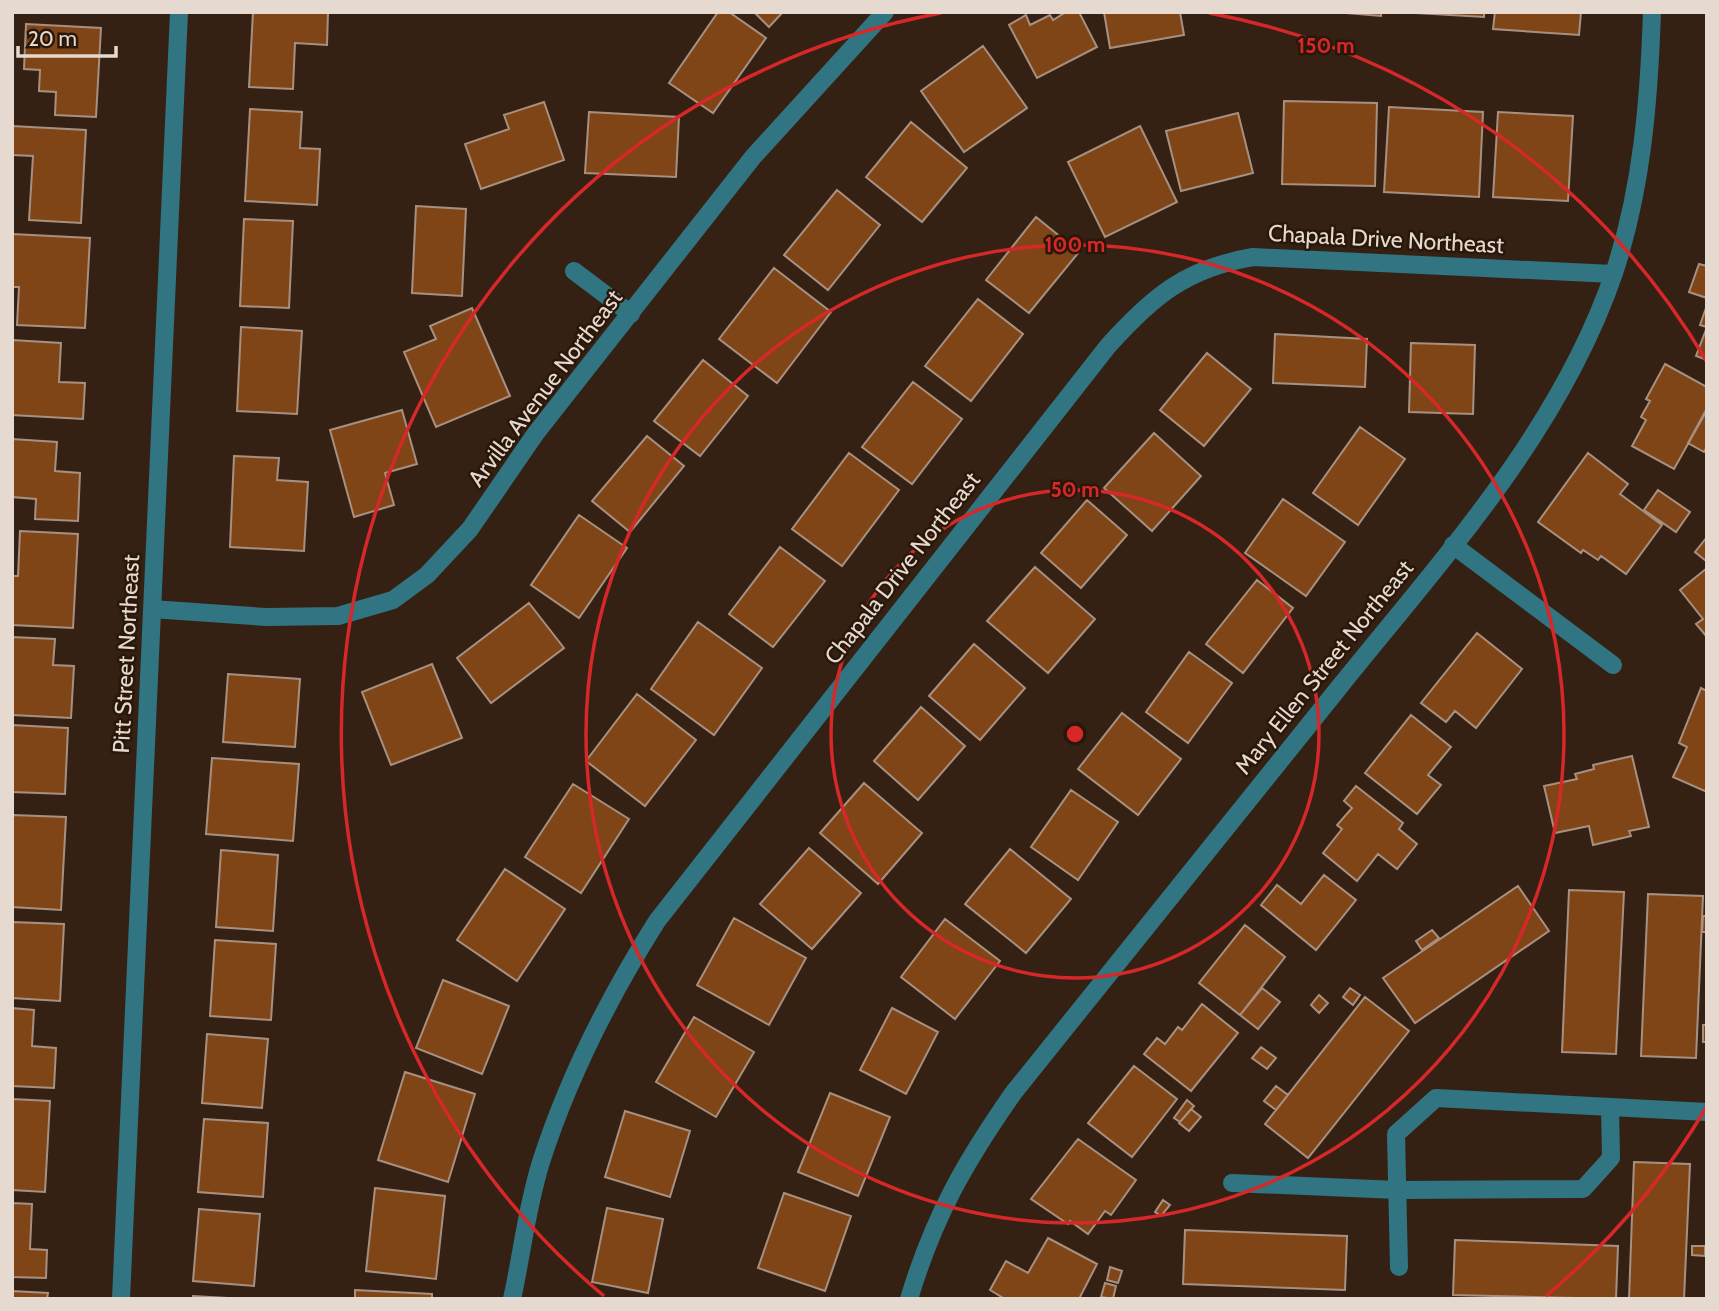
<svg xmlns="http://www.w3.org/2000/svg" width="1719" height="1311" viewBox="0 0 1719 1311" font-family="Cabin,sans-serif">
  <rect width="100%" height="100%" fill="#342114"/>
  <path fill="#7f4517" stroke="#a89080" stroke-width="2" d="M253,12h75l-1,33 -32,-2 -2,46 -44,-2z
    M718,12h11l37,26 -53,75 -44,-30z
    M754,12h29l-14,15z
    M1066,12h13l18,35 -60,31 -28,-53 17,-10 4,10 20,-10 3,5z
    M1104,12h76l4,23 -74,13z
    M1334,12h47v4z
    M1398,12h86v5z
    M1495,12h86l-2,23 -86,-6z
    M26,24l75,4 -5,89 -41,-2 1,-23 -17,-1 1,-21 -16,-1z
    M983,46l44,62 -63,44 -43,-61z
    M1284,101l93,2 -2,83 -93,-2z
    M544,102l20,58 -83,29 -16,-45 44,-15 -5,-14z
    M1389,107l94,5 -4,85 -95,-5z
    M250,109l52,3 -2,36 20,1 -3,56 -72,-4z
    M589,112l90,5 -3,60 -91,-4z
    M1498,112l75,4 -5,85 -75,-4z
    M1238,113l15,60 -72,18 -15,-60z
    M911,122l56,46 -45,54 -56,-45z
    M12,126l74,4 -5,93 -52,-3 4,-64 -21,-1z
    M1140,126l37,76 -72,35 -37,-75z
    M837,190l43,35 -52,65 -44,-35z
    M416,206l50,3 -4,87 -50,-3z
    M1036,217l43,35 -50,61 -43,-33z
    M244,219l49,2 -4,87 -49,-2z
    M12,234l78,4 -5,90 -68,-3 2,-38h-7z
    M1699,264l8,2v32l-18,-6z
    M774,268l57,44 -54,71 -58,-44z
    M978,299l45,35 -52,67 -46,-35z
    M1707,305v55l-11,-4 11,-29 -7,-2z
    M472,308l38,88 -74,31 -32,-75 32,-13 -6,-13z
    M241,327l61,4 -5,83 -60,-3z
    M1275,334l92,5 -2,48 -92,-4z
    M12,340l49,3 -2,39 26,1 -2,36 -71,-4z
    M1411,343l64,2 -2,69 -64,-2z
    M1207,353l44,36 -47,57 -44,-36z
    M703,360l45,36 -48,60 -46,-35z
    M1665,364l42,23v23l-33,59 -42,-23 14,-26 -5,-3 9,-16 -4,-2z
    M913,382l49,37 -50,65 -50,-37z
    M402,410l15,54 -32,9 9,32 -40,12 -24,-87z
    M1706,410l1,37 -3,5 -16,-9z
    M1360,427l45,32 -47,66 -45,-32z
    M1154,433l47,43 -49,55 -48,-43z
    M647,436l37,30 -54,66 -38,-31z
    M12,439l45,3 -2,29 25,2 -2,48 -43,-2 1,-20 -24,-2z
    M849,453l50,37 -57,76 -50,-37z
    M1588,453l40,31 -8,10 42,31 -36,49 -25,-18 -3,4 -15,-10 -2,3 -43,-31z
    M234,456l45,2 -2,22 31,2 -4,69 -74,-4z
    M1658,490l32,22 -14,20 -32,-22z
    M1283,499l62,43 -39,54 -61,-43z
    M1087,500l40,35 -46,53 -40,-35z
    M579,515l48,33 -48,70 -48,-33z
    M20,531l58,3 -5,94 -61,-3v-49h6z
    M1707,537v23l-1,1 -11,-9z
    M780,547l45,34 -52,66 -44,-33z
    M1035,567l60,52 -47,54 -61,-52z
    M1707,568v69l-11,-13 7,-5 -23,-29z
    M1257,580l36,28 -50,65 -37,-29z
    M529,603l35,45 -73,55 -34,-45z
    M698,622l64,46 -48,67 -63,-46z
    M1477,633l45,36 -46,59 -21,-17 -9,11 -25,-19z
    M12,637l43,2 -2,26 21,1 -3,52 -59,-3z
    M974,644l51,44 -45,52 -51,-44z
    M1189,652l43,31 -44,60 -42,-31z
    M432,664l30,74 -71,27 -29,-73z
    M228,674l72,5 -5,68 -72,-5z
    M1701,688l6,3v101l-34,-15 14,-30 -8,-4z
    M637,694l59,46 -51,66 -59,-45z
    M921,707l44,39 -47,54 -44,-39z
    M1122,713l59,46 -43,56 -60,-46z
    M1411,715l40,32 -23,28 13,10 -24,29 -52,-41z
    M12,725l56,3 -3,66 -53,-2z
    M1632,756l17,71 -20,4 2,5 -38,9 -4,-19 -34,7 -11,-47 33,-7 -2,-5 19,-5 -1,-4z
    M212,758l87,6 -6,77 -87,-7z
    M864,783l58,50 -44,51 -58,-51z
    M573,784l56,35 -48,74 -56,-36z
    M1356,786l47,37 -4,6 18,15 -20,25 -19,-15 -21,27 -34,-28 19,-24 -5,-4 15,-17 -8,-7z
    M1071,790l47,32 -40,58 -47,-33z
    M12,815l54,2 -5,93 -49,-3z
    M809,848l52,45 -49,56 -52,-45z
    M1010,849l61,50 -45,54 -61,-49z
    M221,850l57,5 -5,76 -57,-4z
    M505,869l60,40 -48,72 -60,-41z
    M1324,875l32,25 -40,50 -55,-45 16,-20 24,19z
    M1518,886l31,45 -134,92 -32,-45z
    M1569,890l55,2 -8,162 -54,-2z
    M1648,894l55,2 -7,162 -55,-2z
    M1703,916h4v16h-5z
    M734,918l72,40 -37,67 -72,-40z
    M945,919l55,42 -45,58 -54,-42z
    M12,922l52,2 -4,77 -48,-3z
    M1245,925l40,32 -45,58 -41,-32z
    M1432,930l7,8 -17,12 -6,-9z
    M215,940l61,4 -5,76 -61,-4z
    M443,980l66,26 -27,68 -66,-26z
    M1262,988l18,14 -22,27 -18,-14z
    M1350,988l10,7 -7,10 -10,-8z
    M1319,995l9,8 -9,10 -8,-8z
    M1365,997l44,34 -101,127 -43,-34z
    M1202,1004l36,29 -47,58 -47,-37 13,-16 8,6 13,-17 4,3z
    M12,1008l22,2 -2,36 24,2 -2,40 -42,-2z
    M892,1008l46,24 -32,62 -46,-24z
    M694,1017l60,35 -38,65 -60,-35z
    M1703,1025h4v17h-4z
    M207,1034l61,5 -6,69 -60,-5z
    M1261,1047l15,11 -9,11 -15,-11z
    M1134,1066l43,33 -45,58 -44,-34z
    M405,1072l70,22 -27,88 -70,-22z
    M1276,1086l12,9 -12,15 -12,-9z
    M830,1093l60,24 -32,79 -60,-24z
    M12,1099l38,2 -5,91 -33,-2z
    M1187,1100l7,6 -14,16 -6,-4z
    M1191,1109l10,8 -12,14 -10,-8z
    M625,1111l65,20 -20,66 -65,-20z
    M204,1119l64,4 -5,74 -65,-5z
    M1078,1139l58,41 -25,35 -6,-4 -17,23 -18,-13 -2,3 -37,-25z
    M1634,1162l56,2 -6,135h-55z
    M375,1188l70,8 -9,83 -70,-8z
    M784,1193l67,23 -26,75 -67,-23z
    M1163,1200l7,5 -9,11 -6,-4z
    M12,1203l20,1 -2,45 17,1 -1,28 -34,-1z
    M607,1208l56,11 -15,74 -56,-11z
    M199,1209l61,5 -6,72 -61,-5z
    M1185,1230l162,6 -2,54 -162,-6z
    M1048,1238l49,26 -18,35h-74l-15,-9 16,-29 22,12z
    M1455,1240l163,6 -2,53 -163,-4z
    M1692,1246h13v10l-13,-1z
    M1110,1267l12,4 -4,12 -11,-3z
    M1105,1283l11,3 -3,13 -12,-2z
    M355,1290l77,4v5h-77z
    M12,1291l36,2 -1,6h-35z
    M193,1296l53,3h-53z"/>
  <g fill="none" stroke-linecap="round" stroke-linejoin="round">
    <path stroke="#317582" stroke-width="18" d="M574,271l57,43
      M1453,545l160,120
      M152,609l114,8 72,-1 55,-16 34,-25 43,-46 66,-96 217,-276 132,-145
      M1232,1183l165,7 186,-1 28,-31 -1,-51
      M1399,1267l-3,-133 40,-36 271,14
      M121,1299l58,-1287
      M512,1299c10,-45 15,-93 29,-137 28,-87 68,-165 116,-241l451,-575c44,-49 78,-78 145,-89l360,17
      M909,1299c25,-83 56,-137 105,-207 109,-135 218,-271 327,-407 103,-128 219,-254 273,-412 28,-84 35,-172 38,-261"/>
  </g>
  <g fill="none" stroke="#d62828" stroke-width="3.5">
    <circle cx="1075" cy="734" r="244"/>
    <circle cx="1075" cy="734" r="489"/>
    <path d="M1707 1106A733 733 0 0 1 1546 1296M604 1296A733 733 0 0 1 941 13M1209 13A733 733 0 0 1 1707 362"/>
  </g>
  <g text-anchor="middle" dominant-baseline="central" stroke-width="5" stroke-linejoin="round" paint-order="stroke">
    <g font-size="23" fill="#e6d9d0" stroke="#29170a">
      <text transform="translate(1386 239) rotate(3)">Chapala Drive Northeast</text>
      <text transform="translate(545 388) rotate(-53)">Arvilla Avenue Northeast</text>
      <text transform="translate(902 568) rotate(-52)">Chapala Drive Northeast</text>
      <text transform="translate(126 654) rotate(-87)">Pitt Street Northeast</text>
      <text transform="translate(1324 667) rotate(-51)">Mary Ellen Street Northeast</text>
    </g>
  </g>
  <circle cx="1075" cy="734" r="10" fill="#d62828" stroke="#29170a" stroke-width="3.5"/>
  <g font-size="21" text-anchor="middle" font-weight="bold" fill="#d62828" stroke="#29170a" stroke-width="5" stroke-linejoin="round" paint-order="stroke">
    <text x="1326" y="53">150 m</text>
    <text x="1075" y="252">100 m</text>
    <text x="1075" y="497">50 m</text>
  </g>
  <rect width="1719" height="1311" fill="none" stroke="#e6d9d0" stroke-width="28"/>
  <path d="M18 46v10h98v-10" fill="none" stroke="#e6d9d0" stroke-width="3.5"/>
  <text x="28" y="46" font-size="21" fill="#e6d9d0" stroke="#29170a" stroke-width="5" paint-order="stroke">20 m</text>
</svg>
